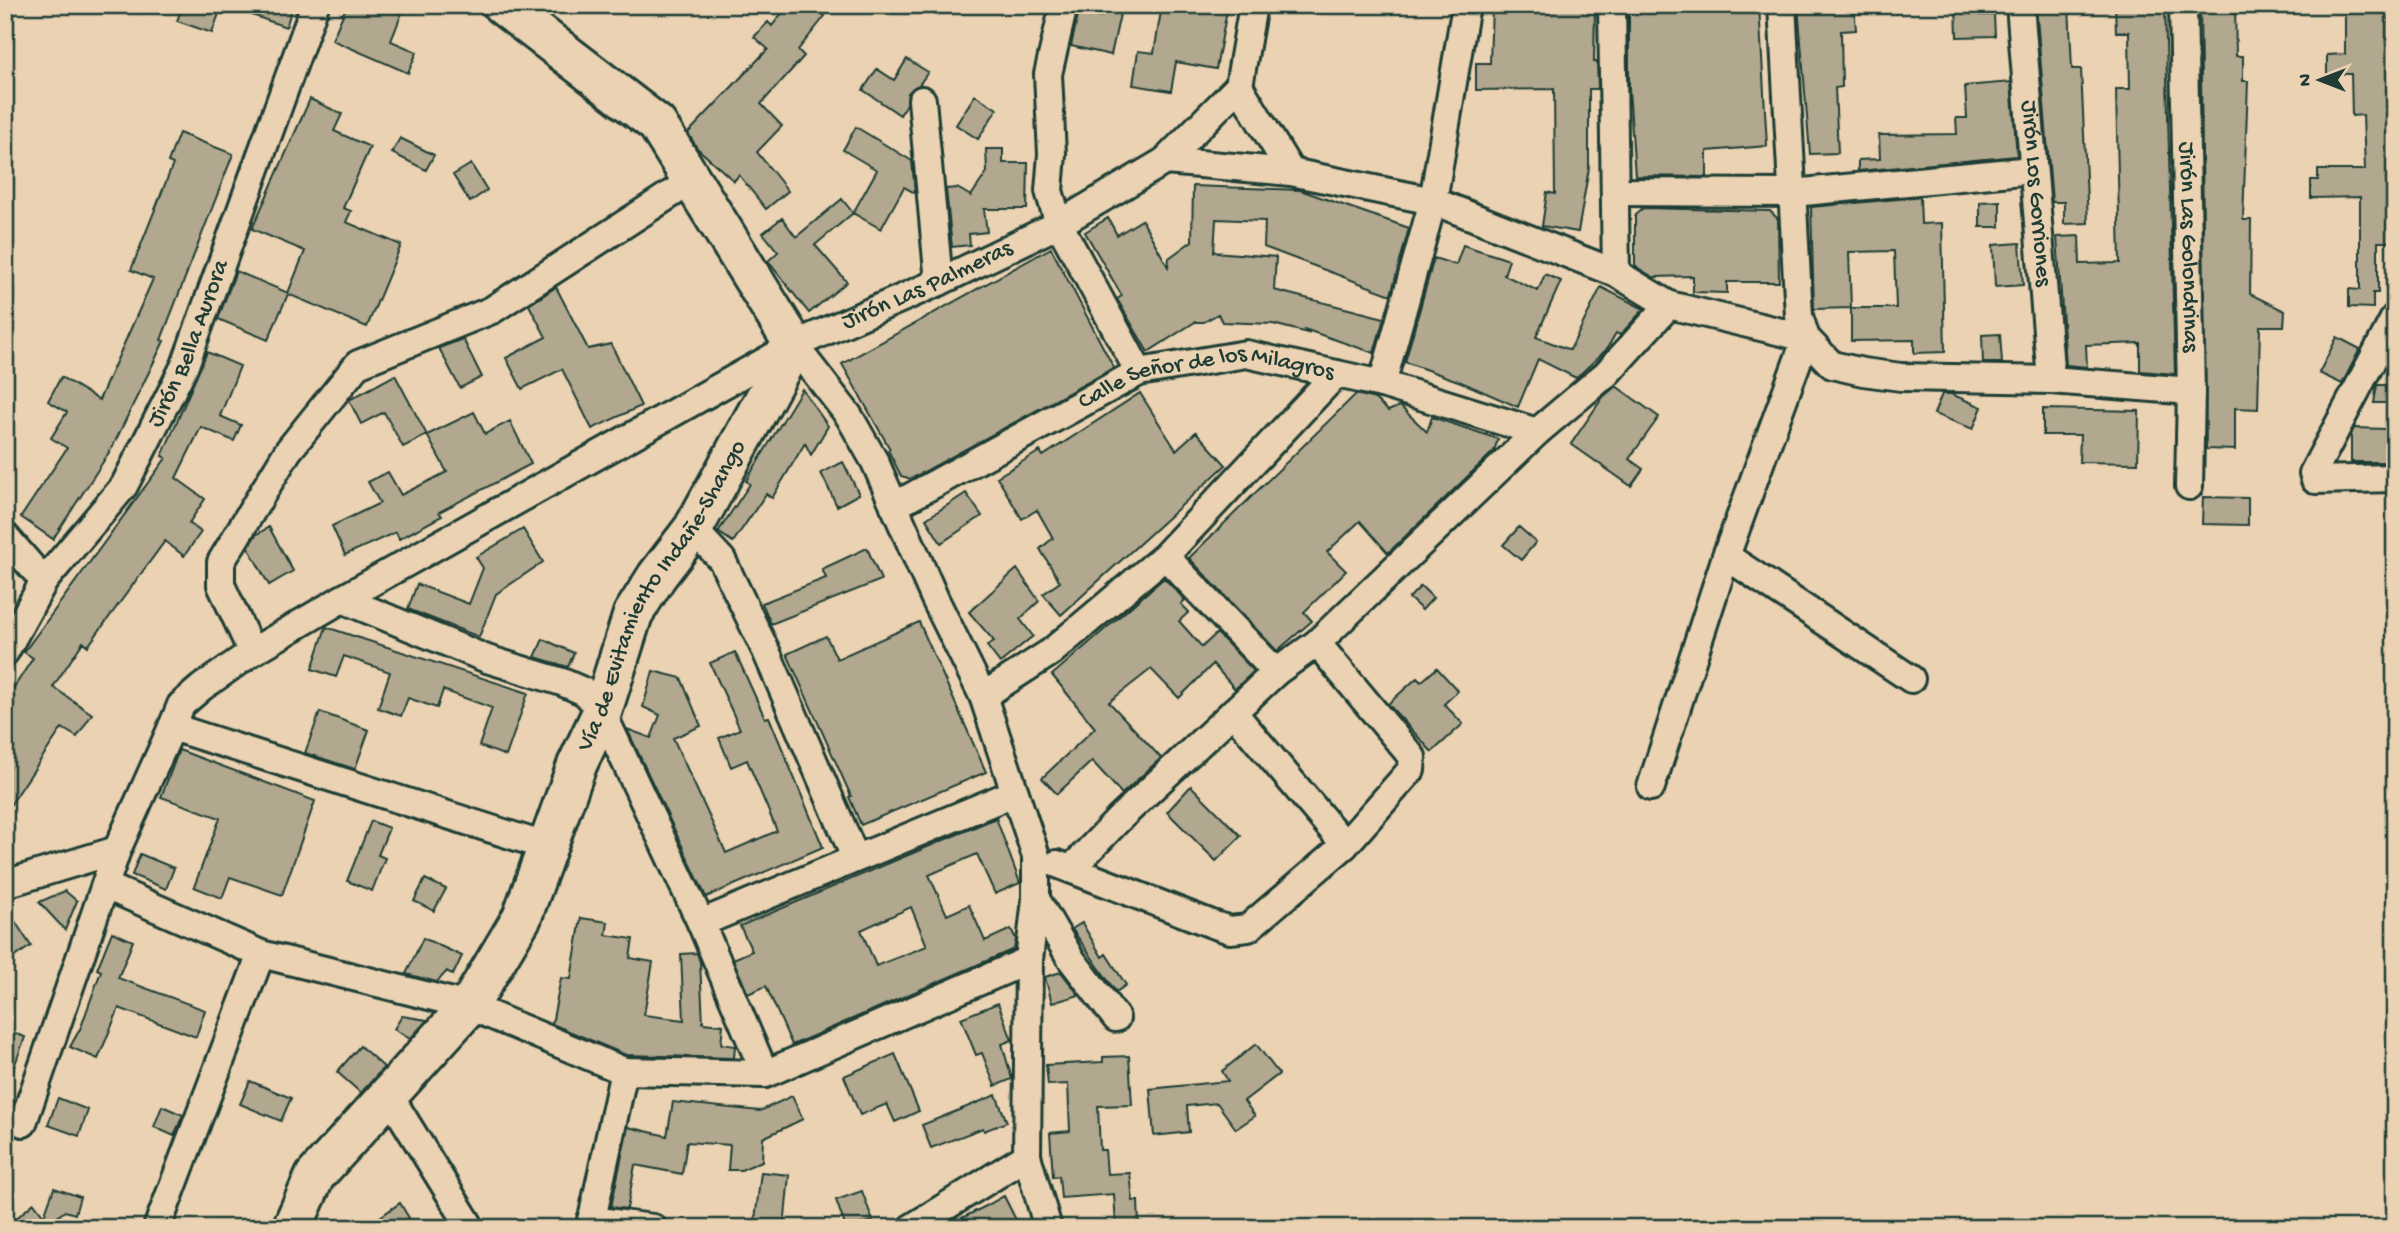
<svg xmlns="http://www.w3.org/2000/svg" width="2400" height="1233" viewBox="0 0 2400 1233" font-family="'Gochi Hand',sans-serif">
  <rect width="100%" height="100%" fill="#ead2b2"/>
  <filter id="ink" filterUnits="userSpaceOnUse"><feTurbulence type="fractalNoise" baseFrequency=".0143" numOctaves="2"/><feDisplacementMap in="SourceGraphic" scale="14" xChannelSelector="R" yChannelSelector="G"/><feConvolveMatrix kernelMatrix="1 2 1 2 8 2 1 2 1" color-interpolation-filters="sRGB"/></filter>
  <g filter="url(#ink)">
    <path fill="#b2a88f" stroke="#1f3d34" stroke-width="2" fill-rule="evenodd" d="M183,5h39l-10,28 -35,-12z
      M233,5h60l-7,22 -54,-19z
      M347,5h58l-14,36 26,11 -9,21 -76,-33z
      M788,5h24l13,11 -27,34 6,6 -43,48 21,22 -25,26 31,39 -22,18 -27,-34 -5,6 -37,-33 -9,-15 80,-84 -14,-12 14,-15 4,4z
      M1103,5h19l-11,50 -40,-9 8,-35 22,5z
      M1162,5h66l-12,64 -40,-7 -5,29 -38,-6 5,-34 16,2z
      M1492,5h103l-1,57h3l1,27h-9v79l-11,64 -36,-6 5,-34 8,2 -1,-105 -78,1v-27h14z
      M1629,5h130l8,141 -60,5v26l-72,-1 -6,-87z
      M1798,5h56l2,25 -15,1 1,56 -7,1 3,65 -28,1z
      M1956,5h23v10h15l1,21 -38,1z
      M2036,5h33l3,64h9l7,154 -24,1v-22h-12z
      M2115,5h50l10,369 -35,-3v-28l-54,2 1,22 -21,-2 -9,-128 22,-1 1,28 40,-1 -4,-174h14l-1,-57h-13z
      M2200,5h35l1,51h7v25h5l-5,139h8l-1,74 35,17 -1,15h-24l-2,83 -23,-1v42l-29,-1z
      M2345,5h44l6,237h-17v51h-5v15l-24,-1v-18l11,1v-93l-49,1v-18h7v-10h47l-2,-55 -11,1 -1,-42h-24v-19l18,-1z
      M907,59l21,13 -9,13 -11,8 -1,11 -7,11 -37,-25 14,-21 17,11z
      M2011,82l6,74 -159,15v-11l22,-1 -1,-24 78,-1 -1,-16h11l-2,-32z
      M975,95l22,14 -19,30 -22,-14z
      M310,99l32,15 -8,17 36,16 -27,61 8,3 -5,11 55,23 -34,82 -79,-33 -20,46 -50,-21 18,-48 52,22 17,-42 -53,-22z
      M856,127l56,34 3,32 -11,-6 -23,42 -28,-16 24,-43 -34,-20z
      M179,133l54,21 -72,186 3,1 -52,107 -59,91 -32,-22 46,-69 -16,-10 16,-26 -19,-11 13,-24 38,23 54,-121 -22,-9 42,-106 -5,-2z
      M400,138l34,17 -8,15 -34,-17z
      M986,149h17v14h25l-1,46h-43l3,23 -18,2 1,11 -18,2 -6,-58 11,-1 14,8 16,-24z
      M471,164l16,26 -17,12 -17,-27z
      M1193,186l107,4 109,38 -18,67 -127,-48 1,-26 -49,-2 -2,33 62,5 -2,33 110,28 -10,35 -70,-24 4,4 -35,-9 -51,-2 -4,-8 -14,8h-9l-47,30 -31,-53 5,-3 -37,-64 23,-14 9,17 25,-15 26,47 1,-9 23,-17z
      M1920,197l1,27 21,-1 3,129 -31,1v-13l-63,1v-33l-37,1 -3,-102zM1894,251l2,57h-45l-2,-56z
      M842,199l11,14 -38,32 32,37 -38,31 -41,-52 10,-9 -15,-19 19,-15 14,19z
      M2000,201v26h-20v-25z
      M1643,208l127,3 8,8 1,63h-52v11l-34,-1v-16l-40,1 -18,-11v-51z
      M2020,243l3,42 -28,2 -2,-42z
      M1463,245l46,15 -5,15 34,16 7,-17 16,7 -25,56 34,13 31,-63 43,22 -24,26 -4,-2 -10,17 -30,28 -38,-19 -20,48 -57,-25 -56,-20 29,-104 22,7z
      M1051,248l63,120 -203,111 -10,-3 -13,-26 2,-1 -48,-85z
      M556,287l32,62 23,-5 30,62 -49,23 -30,-60 -40,20 -16,-31 40,-21 -17,-32z
      M2000,334l2,29h-19l-1,-28z
      M2337,337l23,12 -18,35 -23,-11z
      M463,339l19,38 -22,11 -21,-40z
      M207,352l33,14 -20,50 21,9 -7,16 -33,-14 -25,51 29,21 -16,24 12,9 -17,24 -19,-15 -77,105 -5,-4 -30,45 39,27 -15,23 -15,-9 -57,85v-112l28,-43 -9,-6 142,-194 -4,-2z
      M395,375l32,60 -24,12 -19,-35 -23,12 -12,-24z
      M2377,385h18v18h-21z
      M1616,386l43,31 -30,42 14,10 -12,17 -60,-42 32,-47z
      M802,389l26,37 -17,29 -6,-12 -33,55 -6,-4 -33,48 -15,-10 32,-48 -4,-3z
      M1140,393l36,57 20,-18 30,33 -165,150 -18,-21 17,-12 -20,-33 13,-11 -16,-28 -15,9 -25,-42 43,-26 3,5z
      M1356,394l19,5 13,12 12,-5 27,26 5,-15 66,22 -4,12 -106,102 -28,-32 -33,31 19,19 -42,41 8,9 -35,30 -88,-93z
      M1942,394h9l31,13 -9,22 -39,-15z
      M2043,409l96,2 -1,52 -59,-1 1,-27h-37z
      M474,412l11,22 25,-13 21,43 -92,48 3,4 -43,23 -3,-7 -51,23 -13,-29 48,-23 -12,-21 20,-10 13,23 46,-23 -20,-37z
      M2354,428l33,1v33h-36v-27z
      M843,462l16,32 -22,12 -16,-33z
      M966,493l16,23 -41,27 -15,-24z
      M2203,497l45,1v27l-46,-1z
      M269,527l24,44 -24,14 -21,-38 8,-12z
      M1519,527l17,15 -15,18 -18,-15z
      M523,529l20,33 -47,32 -17,43 -71,-28 9,-25 52,20 14,-36 -7,-11z
      M867,548l14,32 -110,44 -9,-21 64,-25 -4,-9z
      M1017,569l22,32 -19,18 13,17 -33,27 -13,-17 7,-5 -25,-29z
      M1164,578l21,22 -4,4 8,8 -10,9 23,26 15,-14 37,38 -19,18 -22,-25 -34,34 -28,-29 -42,33 52,56 -39,36 -30,-33 -35,33 -15,-16 53,-50 -43,-53z
      M1421,586l12,12 -11,12 -13,-12z
      M919,622l67,150 -125,53 -12,-28 2,-1 -64,-142 39,-18 11,23z
      M326,627l202,66 -22,63 -27,-10 13,-38 -49,-18 -6,18 -29,-10 -7,18 -23,-8 12,-36 -46,-16 -8,21 -24,-8z
      M543,639l31,14 -6,14 -33,-10z
      M735,652l30,66 4,-1 54,130 -117,50 -79,-168 24,9 9,-23 -17,-8 10,-36 28,7 20,48 -28,12 53,115 51,-22 -30,-71 -16,7 -12,-29 21,-9 -30,-66z
      M1437,668l21,23 -14,13 19,20 -31,28 -44,-48 29,-26 4,4z
      M320,712l49,18 -14,39 -50,-16z
      M179,750l136,51 -33,94 -52,-18 -8,21 -28,-11 26,-69 -59,-21z
      M1191,786l50,50 -25,25 -49,-49z
      M996,818l24,65 -25,11 -18,-40 -48,21 18,40 22,-10 16,36 26,-12 5,10 -2,10 -222,96 -26,-59 -18,8 -15,-35 19,-8 -12,-25zM911,907l16,39 -51,20 -15,-36z
      M371,821l18,7 -11,27 7,3 -13,33 -25,-10z
      M140,854l34,14 -8,21 -34,-14z
      M425,879l21,10 -12,22 -20,-10z
      M65,891l12,10 -12,29 -26,-28z
      M5,906l26,40 -26,17z
      M581,918l27,4 -2,13 27,4 -3,19 23,4 -9,53 40,5 -3,-66 16,-1 3,9 3,61 20,2 -2,19 14,2 -1,12 -108,-3 -74,-31 9,-46 10,1z
      M1082,923l20,34 4,-3 20,31 -10,7 -44,-63z
      M112,932l21,9 -15,37 87,32 -9,27 -77,-29 -21,51 -28,-12 11,-20 20,-56 -4,-2z
      M423,938l39,18 -9,19 -6,-4 -10,11 -31,-8z
      M1061,972l18,23 -27,8 -7,-26z
      M998,1003l14,37 -10,4 10,35 -17,7 -13,-33 -6,2 -15,-37z
      M402,1016l25,4 -17,19 -16,-10z
      M5,1030l20,7 -18,49h-2z
      M1256,1044l23,30 -35,27 11,15 -19,13 -19,-26 -30,3 2,26 -35,4 -4,-47 78,-8 -6,-10z
      M360,1046l24,21 -23,26 -24,-21z
      M895,1054l24,57 -24,11 -8,-18 -27,11 -16,-39z
      M1129,1056l3,49 -34,1 2,44h5l2,24 23,-1 3,28h5l1,24 -23,1 -2,-32 -53,4 -2,-22 -6,1 -3,-44 20,-2 -2,-47 -20,1 -2,-20 57,-3v-5z
      M250,1081l41,17 -10,23 -41,-17z
      M996,1095l11,27 -23,9 -1,-3 -52,20 -9,-23z
      M792,1096l11,23 -40,19 -1,23 -21,9h-13l2,-25 -43,-3 -5,32 -47,-9 -8,44 -16,-2 17,-80 39,9 6,-34 87,9z
      M58,1098l30,12 -9,26 -31,-11z
      M162,1106l21,9 -9,21 -20,-9z
      M761,1172l28,3 -5,53h-30z
      M54,1188l26,9 -5,17 -10,-3 -16,12 4,5h-48l29,-25 10,13z
      M862,1191l11,30 -27,7 -10,-28z
      M1004,1196l16,32h-78l44,-22z
      M400,1203l15,25h-28l-7,-11z"/>
    <g fill="none" stroke-linecap="round" stroke-linejoin="round">
      <g stroke="#1f3d34" stroke-width="32">
        <g id="minor">
          <path d="M1064,5l-16,69 4,80 -3,37 10,33 80,148"/>
          <path d="M1612,5l4,268"/>
          <path d="M1782,5l17,311 7,22 26,27 31,7 38,5 150,3 140,11"/>
          <path id="s1" d="M2020,5l31,375"/>
          <path id="s2" d="M2183,5l8,386 -2,95"/>
          <path d="M1239,86l52,86"/>
          <path d="M922,100l17,182"/>
          <path d="M1165,161l126,11 142,29 183,72 53,32 137,33 -80,218 -75,231"/>
          <path d="M1615,192l178,1 239,-23"/>
          <path d="M2395,317l-82,156 2,7 80,-2"/>
          <path d="M794,345l55,71 26,46 60,137 48,97 53,160v43l35,60 45,59"/>
          <path d="M1382,384l51,-183 33,-196"/>
          <path id="s3" d="M894,506l245,-134 107,-18 136,30 155,48"/>
          <path d="M693,529l29,31 44,91 89,206"/>
          <path d="M5,536l39,45"/>
          <path d="M1165,556l111,116"/>
          <path d="M1726,556l185,123"/>
          <path d="M342,599l145,60 75,23 23,10 17,20 99,211 64,151"/>
          <path id="s4" d="M5,652l39,-71 80,-95 61,-121 130,-360"/>
          <path d="M252,652l-31,-67v-23l67,-111 70,-87 134,-54 199,-129"/>
          <path d="M983,696l68,-44 114,-96 171,-182"/>
          <path d="M1233,712l112,133"/>
          <path id="s5" d="M548,847l-376,-120 9,-22 21,-18 50,-35 90,-53 452,-254 145,-63 120,-58 106,-63 74,-75 14,-81"/>
          <path d="M1057,864l155,60 18,6 18,-2 97,-83 66,-75 1,-13 -95,-114"/>
          <path d="M1071,869l48,-50 157,-147 41,-29 220,-211 69,-58 63,-69"/>
          <path d="M5,884l112,-34"/>
          <path d="M106,886l155,68 208,52 155,65 141,3 264,-114 7,-61"/>
          <path d="M701,923l313,-130"/>
          <path d="M389,1095l82,133"/>
          <path d="M23,1123l94,-273 55,-123"/>
          <path d="M1027,1156l21,72"/>
          <path d="M591,1220l62,8"/>
          <path d="M157,1228l104,-274"/>
          <path d="M590,1228l34,-157"/>
          <path d="M911,1228l116,-72 2,-196"/>
        </g>
      </g>
      <g stroke="#1f3d34" stroke-width="44">
        <g id="secondary">
          <path id="s6" d="M292,1228l23,-52 154,-170 53,-89 55,-152 25,-53 31,-98 24,-38 36,-47 101,-184 -137,-221 -155,-119"/>
        </g>
      </g>
      <use href="#minor" stroke="#ead2b2" stroke-width="26"/>
      <use href="#secondary" stroke="#ead2b2" stroke-width="38"/>
    </g>
  </g>
  <g text-anchor="middle" dominant-baseline="central" stroke-width="7" stroke-linejoin="round" paint-order="stroke">
    <g font-size="24" fill="#1f3d34" stroke="#ead2b2">
      <text stroke="none"><textPath href="#s1" startOffset="189">Jirón Los Gorriones</textPath></text>
      <text stroke="none"><textPath href="#s2" startOffset="242">Jirón Las Golondrinas</textPath></text>
      <text stroke="none"><textPath href="#s5" startOffset="1276">Jirón Las Palmeras</textPath></text>
      <text stroke="none"><textPath href="#s4" startOffset="362">Jirón Bella Aurora</textPath></text>
      <text stroke="none"><textPath href="#s3" startOffset="345">Calle Señor de los Milagros</textPath></text>
      <text stroke="none"><textPath href="#s6" startOffset="742">Vía de Evitamiento Indañe-Shango</textPath></text>
    </g>
  </g>
  <rect width="2400" height="1233" fill="none" stroke="#ead2b2" stroke-width="28"/>
  <rect x="14" y="14" width="2372" height="1205" fill="none" stroke="#1f3d34" stroke-width="2.5" filter="url(#ink)"/>
  <g transform="translate(2320 80) rotate(270)" stroke="#ead2b2" stroke-width="5" paint-order="stroke">
  <path d="M0-5L12 26L0 18L-12 26Z" fill="#1f3d34"/>
  <text y="-10" font-size="19" font-weight="bold" text-anchor="middle" fill="#1f3d34">N</text>
  </g>
</svg>
